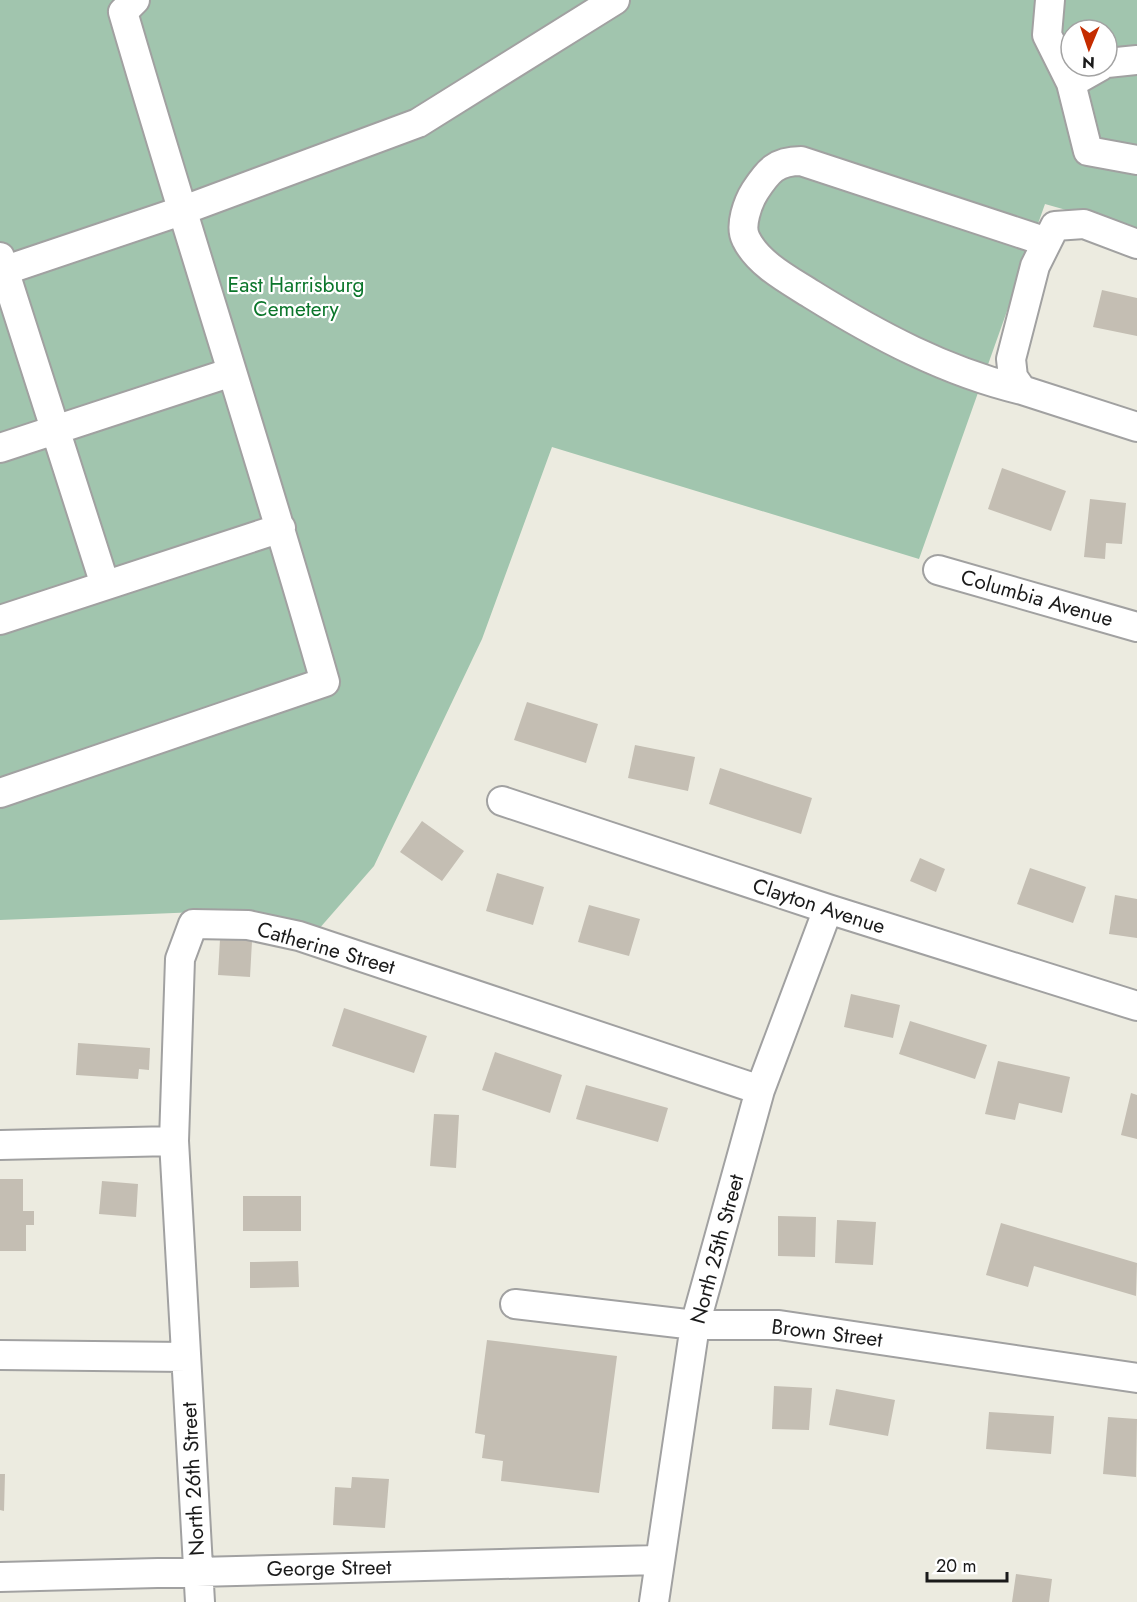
<svg xmlns="http://www.w3.org/2000/svg" width="1137" height="1602" viewBox="0 0 1137 1602" font-family="Jost,sans-serif">
  <rect width="100%" height="100%" fill="#ecebe0"/>
  <path fill="#a1c5ae" fill-rule="evenodd" d="M0,0h1137v230l-92,-26 -126,355 -367,-112 -70,192 -108,227 -56,64 -119,-18 -199,8zM1071,30h36v36h-36z"/>
  <path fill="#c4beb3" d="M1102,290l35,8v38l-44,-9z
    M1002,468l64,23 -15,40 -63,-22z
    M1090,499l36,4 -4,41 -16,-1 -1,16 -21,-2z
    M527,702l71,22 -12,39 -72,-23z
    M635,745l60,12 -7,34 -60,-13z
    M720,768l92,30 -11,36 -92,-30z
    M422,821l42,30 -22,30 -42,-29z
    M920,858l25,11 -9,23 -26,-11z
    M1030,868l56,19 -13,36 -56,-19z
    M497,873l47,14 -11,38 -47,-14z
    M1115,895l22,4v39l-28,-4z
    M589,905l51,14 -11,37 -51,-14z
    M220,939l32,2 -2,36 -32,-2z
    M851,994l49,11 -7,33 -49,-11z
    M344,1008l83,28 -13,37 -82,-27z
    M910,1021l77,24 -12,34 -76,-25z
    M78,1043l72,5 -1,22 -10,-1 -1,10 -62,-4z
    M495,1052l67,23 -12,38 -68,-23z
    M998,1061l72,16 -8,36 -43,-10 -4,17 -30,-6z
    M586,1085l82,23 -10,34 -82,-23z
    M1131,1093l6,2v44l-16,-4z
    M434,1114l25,1 -3,53 -26,-2z
    M0,1179h23v32h11v14h-8v26h-26z
    M102,1181l36,3 -2,33 -37,-3z
    M243,1196h58v35h-58z
    M778,1216l38,1 -1,40 -37,-1z
    M837,1220l39,2 -3,43 -38,-2z
    M1001,1223l136,40 -1,33 -102,-30 -6,21 -42,-12z
    M298,1261l1,26 -49,1v-26z
    M487,1340l130,16 -18,137 -98,-12 2,-20 -21,-3 3,-23 -10,-2z
    M774,1386l38,2 -3,42 -37,-1z
    M836,1389l59,11 -7,36 -59,-11z
    M989,1412l65,4 -3,38 -65,-5z
    M1108,1417l29,2 -1,58 -33,-3z
    M0,1474h5l-1,37 -4,-1z
    M352,1477l37,2 -4,49 -52,-3 2,-38 16,1z
    M1016,1574l36,5 -3,23h-37z"/>
  <g fill="none" stroke-linecap="round" stroke-linejoin="round">
    <g stroke="#a1a1a1" stroke-width="32">
      <path id="minor" d="M1050,0l-3,35 24,48 17,68 49,9
        M1107,63l30,-3
        M1071,83l30,-17
        M1137,244l-53,-20 -29,2 -20,40 -24,93 2,18 9,13 115,37
        M0,257l105,328
        M0,272l181,-61 237,-88 197,-123
        M1022,390c-76,-18 -145,-55 -211,-96 -22,-14 -53,-30 -65,-55 -7,-13 2,-37 9,-48 13,-20 21,-30 46,-30l246,81
        M0,448l232,-76
        M938,570l199,57
        M0,620l281,-92
        M0,793l325,-111c-64,-225 -137,-446 -202,-670l12,-12
        M502,801l326,108 309,97
        M0,1145l174,-4
        M515,1304l180,21h84l358,53
        M0,1355l186,2
        M0,1577l658,-17
        M200,1602l-26,-461 6,-182 13,-35 55,1 51,11 461,154
        M654,1602l41,-277 65,-235 68,-181"/>
    </g>
    <use href="#minor" stroke="#fff" stroke-width="28"/>
  </g>
  <g text-anchor="middle" dominant-baseline="central" stroke-width="4.5" stroke-linejoin="round" paint-order="stroke">
    <g font-size="21" fill="#0b762b" stroke="#fff">
      <text x="296" y="285">East Harrisburg<tspan x="296" dy="24">Cemetery</tspan></text>
    </g>
    <g font-size="21" fill="#1a1a1a" stroke="#fff">
      <text transform="translate(1037 598) rotate(16)">Columbia Avenue</text>
      <text transform="translate(819 906) rotate(18)">Clayton Avenue</text>
      <text transform="translate(326 948) rotate(16)">Catherine Street</text>
      <text transform="translate(717 1249) rotate(-75)">North 25th Street</text>
      <text transform="translate(827 1333) rotate(7)">Brown Street</text>
      <text transform="translate(193 1479) rotate(-93)">North 26th Street</text>
      <text transform="translate(329 1568) rotate(-1)">George Street</text>
    </g>
  </g>
  <g transform="translate(1089 48) rotate(182)"><circle r="28" fill="#ffffff" stroke="#a3a3a3" stroke-width="1.5"/>
  <path d="M0-4.5L10 22L0 15L-10 22Z" fill="#c52c00"/>
  <text y="-9" font-size="16" font-weight="bold" text-anchor="middle" fill="#1a1a1a">N</text>
  </g>
  <path d="M927 1572v9h80v-9" fill="none" stroke="#1a1a1a" stroke-width="3"/>
  <text x="936" y="1572" font-size="18" fill="#1a1a1a" stroke="#ffffff" stroke-width="4.5" paint-order="stroke">20 m</text>
</svg>
